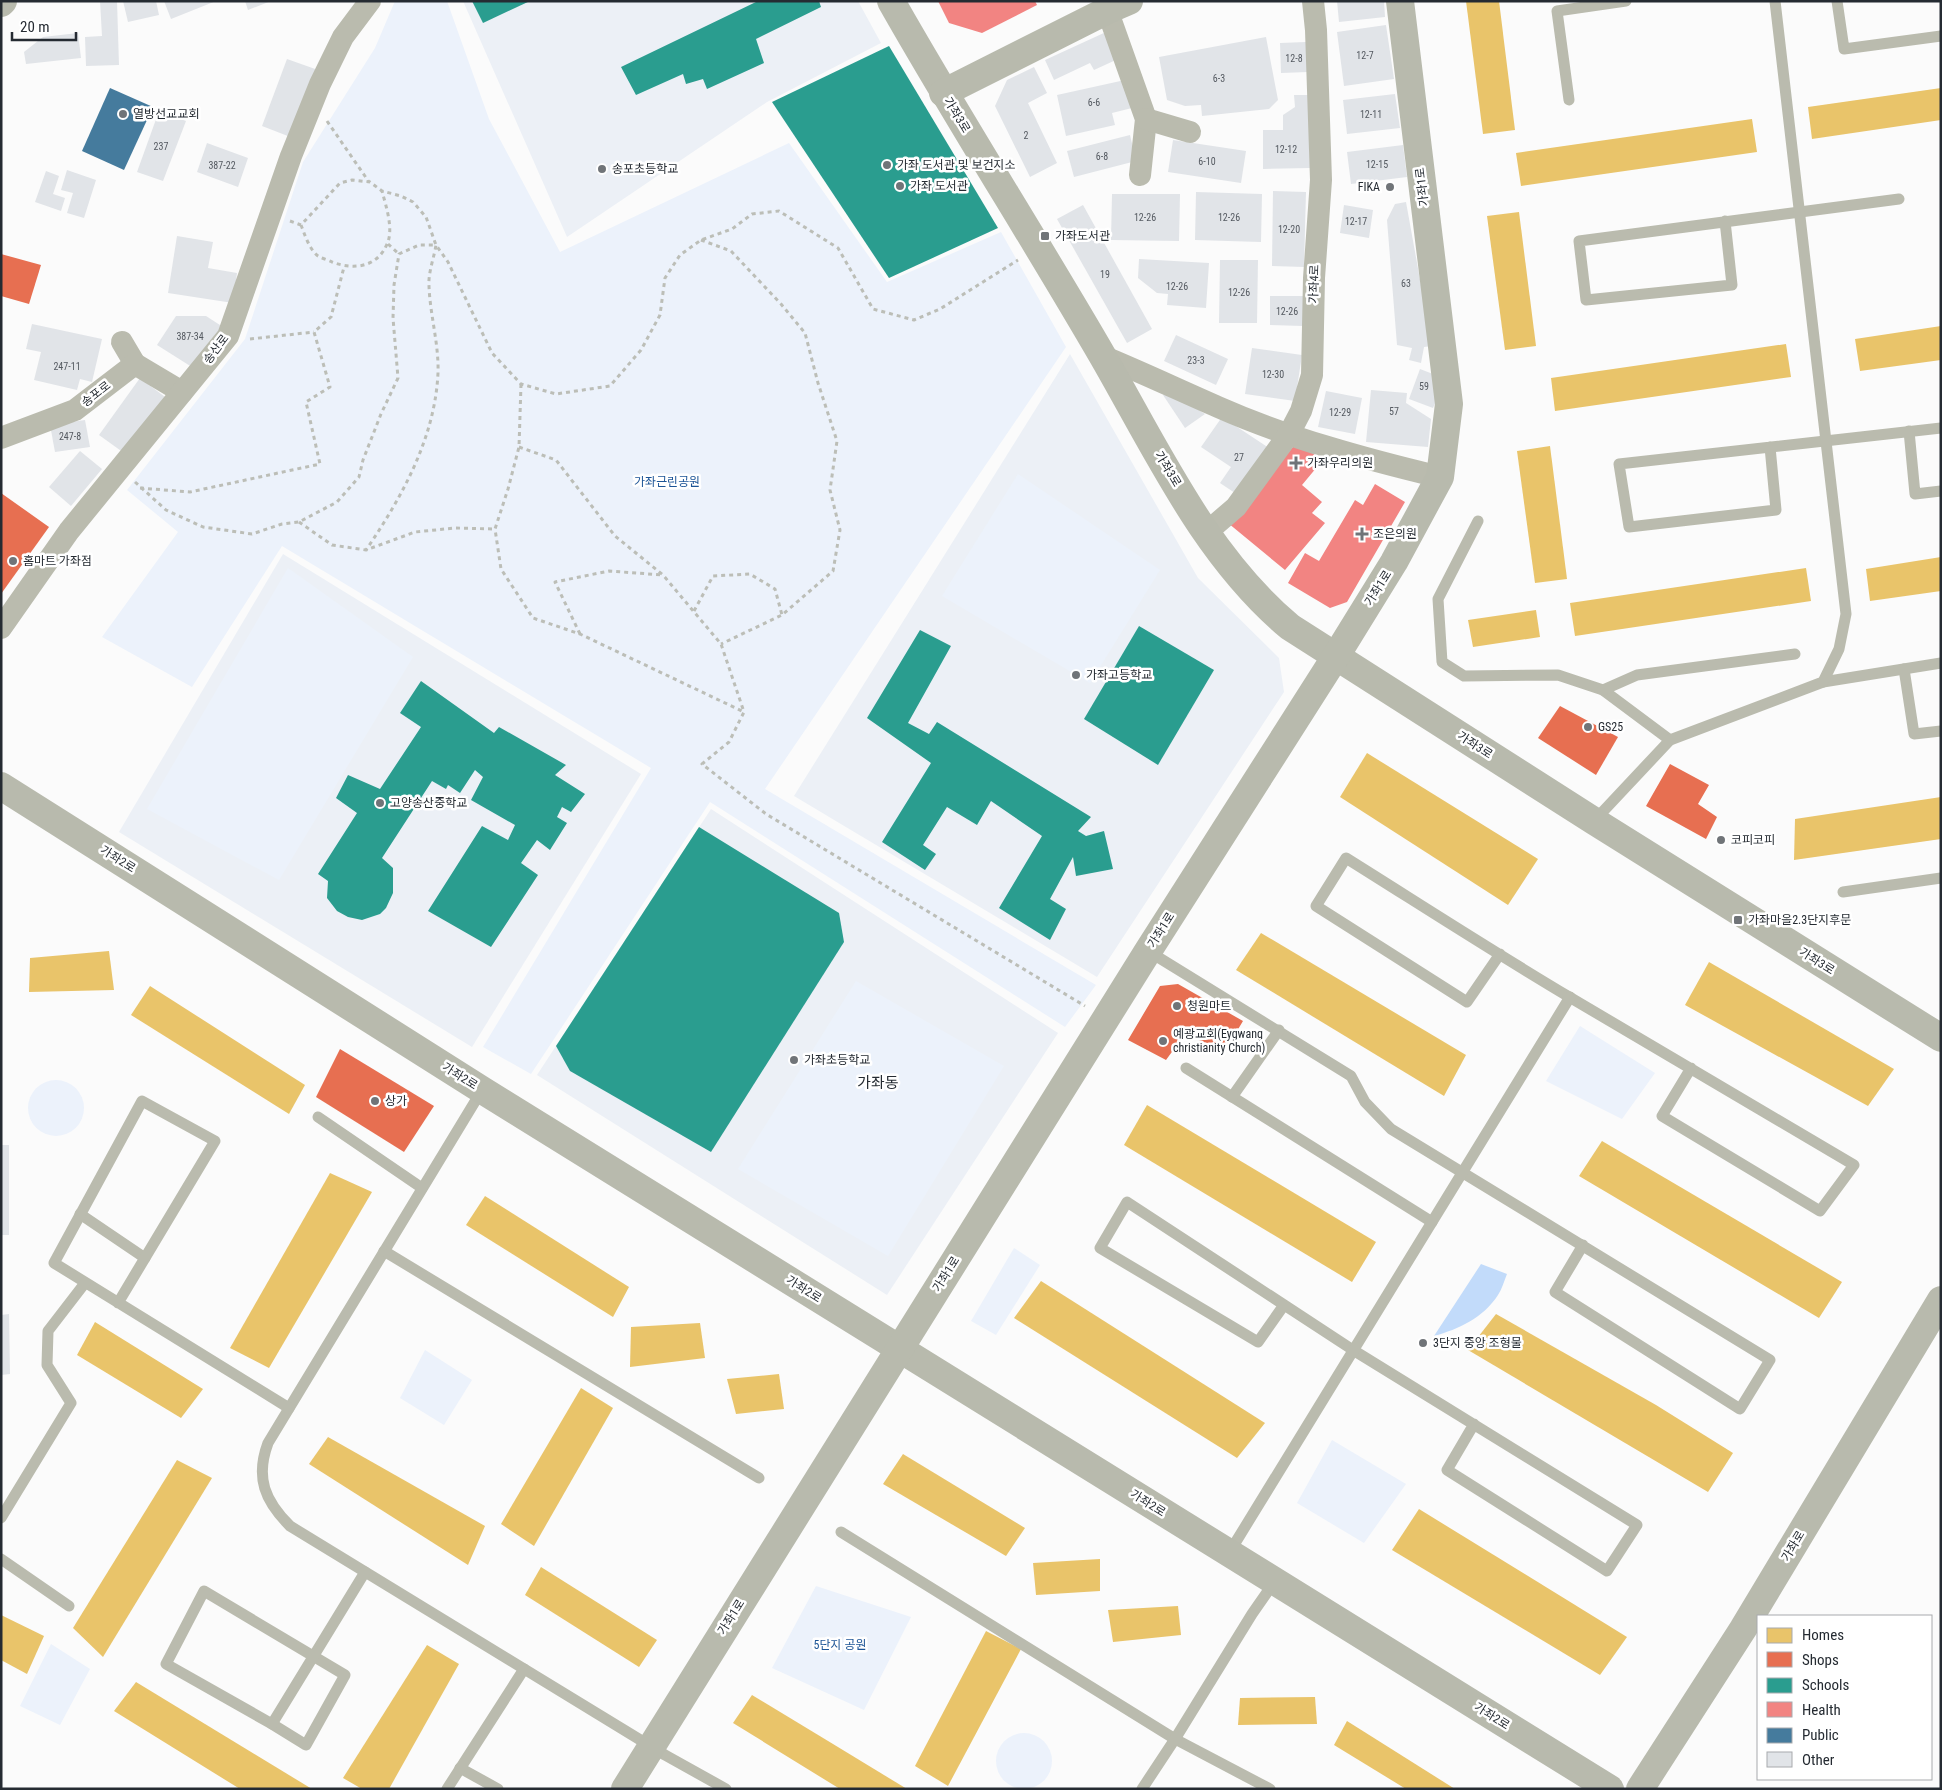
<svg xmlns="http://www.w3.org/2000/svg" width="1942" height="1790" font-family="'Roboto Condensed','Noto Sans KR',sans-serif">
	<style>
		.built { fill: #ecf0f6 }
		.green { fill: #ecf2fb }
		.water { fill: #c2dbfa }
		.homes { fill: #e9c46a }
		.shops { fill: #e76f51 }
		.schools { fill: #2a9d8f }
		.health { fill: #f28482 }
		.public { fill: #457b9d }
		.building { fill: #e1e4e8 }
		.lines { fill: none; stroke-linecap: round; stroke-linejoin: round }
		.path { stroke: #bcbeb7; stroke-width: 3; stroke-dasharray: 4 4; stroke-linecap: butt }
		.lane { stroke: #babbae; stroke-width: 11 }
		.street { stroke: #babbae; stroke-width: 22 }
		.secondary { stroke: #b8baad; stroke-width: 28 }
		.poi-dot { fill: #707478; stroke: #fff; stroke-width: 2 }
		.labels { text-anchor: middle; stroke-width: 5; stroke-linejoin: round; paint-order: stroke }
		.number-label { font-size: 10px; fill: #545960 }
		.poi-label { font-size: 12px; fill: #252b32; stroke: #fff; text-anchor: start }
		.street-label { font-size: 12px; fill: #252b32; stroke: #fff }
		.park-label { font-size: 12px; fill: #1c5496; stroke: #fff }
		.quarter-label { font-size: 15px; fill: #252b32; stroke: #fff }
	</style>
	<rect width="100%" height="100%" fill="#fbfbfb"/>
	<g class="built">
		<polygon points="463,1 858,1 881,43 767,102 567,237"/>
		<polygon points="1070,354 1198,578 1279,658 1284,692 1097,977 794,796"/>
		<polygon points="283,554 641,774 472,1047 119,832"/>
		<polygon points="711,809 1058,1033 887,1295 537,1075"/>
	</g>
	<g class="green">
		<polygon points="395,1 447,1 489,119 560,252 789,143 887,282 1001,232 1066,347 765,789 1096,985 1065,1027 710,802 531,1074 483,1047 651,768 282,546 192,687 102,637 178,532 127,490 245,339 303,162 375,48"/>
		<polygon points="1018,474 1160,570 1090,683 942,596"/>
		<polygon points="288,568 413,657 279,880 147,809"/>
		<polygon points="856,981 1004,1066 888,1256 738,1169"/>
		<polygon points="1580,1026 1655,1073 1622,1119 1546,1081"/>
		<circle cx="56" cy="1108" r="28"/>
		<polygon points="1014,1248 1040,1265 996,1335 971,1321"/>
		<polygon points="425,1350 472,1380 444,1425 400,1398"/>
		<polygon points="1332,1440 1406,1484 1364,1543 1297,1503"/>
		<polygon points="816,1586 911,1617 864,1710 772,1668"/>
		<polygon points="51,1644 90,1669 60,1725 20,1706"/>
		<circle cx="1024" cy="1761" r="28"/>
	</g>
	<path class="water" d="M 1481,1264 L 1507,1274 C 1504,1281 1502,1289 1498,1295 C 1483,1318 1459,1329 1434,1336 Z"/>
	<g class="homes">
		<polygon points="1466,1 1499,1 1515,130 1483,134"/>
		<polygon points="1941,88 1941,120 1812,139 1808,107"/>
		<polygon points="1752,119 1757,152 1521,186 1516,153"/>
		<polygon points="1519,212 1536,346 1505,350 1487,216"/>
		<polygon points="1941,326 1941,360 1860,371 1855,339"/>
		<polygon points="1786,344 1791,377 1555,411 1551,378"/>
		<polygon points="1550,446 1567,579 1535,583 1517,451"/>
		<polygon points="1941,557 1941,591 1870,601 1866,569"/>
		<polygon points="1806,568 1811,601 1575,636 1570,603"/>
		<polygon points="1536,610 1540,637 1473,647 1468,620"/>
		<polygon points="1367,753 1538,859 1508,905 1340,797"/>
		<polygon points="1941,797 1941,839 1794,860 1795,819"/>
		<polygon points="1261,933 1466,1055 1444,1096 1236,970"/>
		<polygon points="109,951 114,990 29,992 30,958"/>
		<polygon points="1709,962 1894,1069 1868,1106 1685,1005"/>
		<polygon points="150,986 305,1085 289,1114 131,1015"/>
		<polygon points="1147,1105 1376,1242 1352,1282 1124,1145"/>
		<polygon points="1602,1141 1842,1282 1819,1318 1579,1176"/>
		<polygon points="330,1173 372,1192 269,1368 230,1348"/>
		<polygon points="485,1196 629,1287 613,1317 466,1225"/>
		<polygon points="1041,1281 1265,1423 1237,1458 1014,1318"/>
		<polygon points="1496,1314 1656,1405 1733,1453 1708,1492 1468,1350"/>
		<polygon points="95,1322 203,1389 181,1418 77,1355"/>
		<polygon points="700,1323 705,1358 630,1367 631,1327"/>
		<polygon points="779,1374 784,1409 736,1414 727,1379"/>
		<polygon points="581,1388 613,1408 534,1546 501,1524"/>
		<polygon points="328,1437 485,1526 468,1565 309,1464"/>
		<polygon points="903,1454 1025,1528 1006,1556 883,1484"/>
		<polygon points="177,1460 212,1478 103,1657 73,1628"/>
		<polygon points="1419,1509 1627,1637 1600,1675 1392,1550"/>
		<polygon points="1100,1559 1100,1591 1036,1595 1033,1563"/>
		<polygon points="541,1567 657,1640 639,1667 525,1595"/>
		<polygon points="1178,1606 1181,1635 1113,1642 1108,1610"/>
		<polygon points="1,1615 44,1636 27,1674 1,1660"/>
		<polygon points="986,1631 1021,1649 948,1786 915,1766"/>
		<polygon points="427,1645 459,1664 389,1789 362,1789 343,1778"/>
		<polygon points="136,1682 312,1789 240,1789 114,1711"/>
		<polygon points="752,1695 833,1744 907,1789 840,1789 733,1723"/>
		<polygon points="1315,1697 1317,1724 1238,1725 1240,1698"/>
		<polygon points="1347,1721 1455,1789 1406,1789 1334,1745"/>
	</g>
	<g class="shops">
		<polygon points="1,254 41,265 29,304 1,296"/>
		<polygon points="1,493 49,527 1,594"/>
		<polygon points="1560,706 1618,737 1596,775 1538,738"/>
		<polygon points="1670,764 1709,785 1698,804 1717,817 1706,839 1646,806"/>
		<polygon points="1178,984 1243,1021 1225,1051 1185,1034 1166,1060 1128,1040 1160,986"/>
		<polygon points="340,1049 434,1106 404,1152 316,1097"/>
	</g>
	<g class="schools">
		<polygon points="472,1 530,1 483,23"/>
		<polygon points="758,1 819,1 821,7 756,39 764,63 707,89 703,79 686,84 683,74 636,95 621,67"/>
		<polygon points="889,46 998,228 889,278 772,102"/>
		<polygon points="1139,626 1214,670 1158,765 1084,719"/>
		<polygon points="920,630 951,646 908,723 929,734 937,722 1091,817 1078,831 1086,836 1104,831 1113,869 1076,876 1073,857 1050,899 1066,909 1050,940 999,908 1042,836 991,801 977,825 947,807 923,845 936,854 925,870 882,842 931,763 867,718"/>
		<polygon points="421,681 494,733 499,727 566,765 555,775 585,794 571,812 562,807 557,817 567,823 550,850 537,840 521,863 538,875 491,947 428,911 482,826 508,840 515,825 471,800 483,777 475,770 460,793 448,785 446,789 432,781 382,858 393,868 393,893 386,908 380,914 362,920 348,917 337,911 327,898 328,881 318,874 357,813 336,798 348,775 380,789 421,727 400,713"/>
		<polygon points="699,827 839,913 844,942 711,1152 570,1071 556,1046"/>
	</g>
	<g class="health">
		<polygon points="938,1 1035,1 1037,5 982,33 949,23"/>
		<polygon points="1298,441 1322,461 1302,485 1322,502 1312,513 1325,523 1285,570 1228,523"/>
		<polygon points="1375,484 1405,502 1347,602 1330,608 1288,583 1305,553 1319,561 1355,500 1363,505"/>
	</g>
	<polygon class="public" points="110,88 153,107 124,170 82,151"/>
	<g class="building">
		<polygon points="100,1 117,1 119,65 86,66 85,37 102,36"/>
		<polygon points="123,1 156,1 159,15 128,22"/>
		<polygon points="164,1 216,1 171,19"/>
		<polygon points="245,1 271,1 248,10"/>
		<polygon points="1337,1 1384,1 1385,17 1339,22"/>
		<polygon points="1386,25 1394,79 1344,86 1337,32"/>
		<polygon points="1106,32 1118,59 1094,70 1090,63 1054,80 1045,60"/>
		<polygon points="78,33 81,58 26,64 24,52 43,37"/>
		<polygon points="1266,37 1278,100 1269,109 1202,116 1201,105 1185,106 1167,100 1159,57"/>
		<polygon points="1306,42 1308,72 1281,73 1280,43"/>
		<polygon points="287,59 318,70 293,138 262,126"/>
		<polygon points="1034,67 1047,93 1028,103 1057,163 1030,177 995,106 1007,80"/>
		<polygon points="1125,80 1132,108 1112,113 1115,125 1066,136 1057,95"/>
		<polygon points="1395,94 1400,128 1347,134 1343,100"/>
		<polygon points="1294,95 1309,95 1310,168 1263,169 1263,130 1283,130 1283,115 1295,107"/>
		<polygon points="159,111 186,121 163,181 137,172"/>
		<polygon points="1130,135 1136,161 1074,177 1067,151"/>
		<polygon points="1173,140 1246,151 1241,183 1168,172"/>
		<polygon points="207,143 248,158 238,187 197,172"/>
		<polygon points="1403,145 1407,177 1351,184 1347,152"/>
		<polygon points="67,170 96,180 84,218 67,213 73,193 61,190"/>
		<polygon points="46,171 59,176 53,194 65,198 61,211 35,202"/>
		<polygon points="1273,191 1306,192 1304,267 1272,266"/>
		<polygon points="1196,192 1262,194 1261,242 1195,240"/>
		<polygon points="1112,194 1180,194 1179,241 1111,240"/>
		<polygon points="1406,202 1432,346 1424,347 1421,363 1409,360 1412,348 1397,345 1387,220 1395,204"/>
		<polygon points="1083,205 1152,329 1127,343 1057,219"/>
		<polygon points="1344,205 1373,210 1369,238 1340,233"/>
		<polygon points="177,236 213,242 208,268 237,273 233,303 168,293"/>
		<polygon points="1139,259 1209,263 1206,308 1167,305 1168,294 1157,293 1138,278"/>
		<polygon points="1220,260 1258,260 1257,323 1219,323"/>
		<polygon points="1270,296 1303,296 1303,326 1270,325"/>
		<polygon points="176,316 206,316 223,327 195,369 157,345"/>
		<polygon points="32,324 102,339 92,382 80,379 77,390 34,380 41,352 26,349"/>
		<polygon points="1176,335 1228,359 1216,385 1164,361"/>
		<polygon points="1252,348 1302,355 1295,401 1245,394"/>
		<polygon points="1420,369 1433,374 1437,399 1433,408 1409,399"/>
		<polygon points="140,378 165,397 124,453 99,435"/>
		<polygon points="1371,390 1407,393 1406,403 1431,419 1428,447 1366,442"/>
		<polygon points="1169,391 1205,414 1185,428 1163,395"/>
		<polygon points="1326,391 1362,398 1355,434 1318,427"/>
		<polygon points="1222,417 1269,448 1238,495 1220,483 1231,467 1201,447"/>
		<polygon points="85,420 90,447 55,452 50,425"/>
		<polygon points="80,451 102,469 71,506 49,487"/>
		<rect x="1" y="1145" width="8" height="90"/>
		<polygon points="9,1314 10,1374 1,1375 1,1315"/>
	</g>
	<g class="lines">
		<g class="path">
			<polyline points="327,121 369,182"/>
			<polyline points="290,221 301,225 340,183 352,180 370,182 382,191 401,196 413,202 426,217 436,245 448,262 492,353 521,384 556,394 610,386 641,350 660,315 665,278 680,255 701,240 732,229 752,214 779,211 838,248 873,309 914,320 940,309 1018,260"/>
			<path d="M 301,225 C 305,235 309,249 318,256 C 321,258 328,260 332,262 C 353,270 377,268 387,244 C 394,230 386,206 382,191"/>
			<polyline points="701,240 731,251 781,304 805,333 818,383 837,441 830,490 840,530 833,571 782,615 721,644"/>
			<polyline points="388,244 399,254"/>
			<polyline points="250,339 314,332"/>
			<polyline points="521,384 519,447 508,489 495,529 501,569 533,618 580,634 744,712"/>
			<polyline points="519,447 556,460 615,536 663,575 721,644 744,712 729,742 702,764 766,814 1085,1006"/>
			<path d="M 135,482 L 166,510 L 203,527 L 252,534 L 282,524 L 299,522 L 337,502 L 359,477 L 363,460 L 381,414 L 398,378 L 393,318 L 394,285 L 399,254 L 419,245 L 436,245 C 434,258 428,273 429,286 C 430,315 439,344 438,373 C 435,438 402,497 366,550"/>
			<polyline points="140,488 190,492 320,464 306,402 330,387 314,332 331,317 344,267"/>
			<polyline points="299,522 332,545 366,550 415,532 455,528 495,529"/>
			<polyline points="694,611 713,576 750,574 775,589 782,615"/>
			<polyline points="580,634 555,582 609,571 663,575"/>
		</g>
		<g class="lane">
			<polyline points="1837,1 1844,49 1941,36"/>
			<polyline points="1569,100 1557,11 1626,1"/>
			<polyline points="1725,221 1732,285 1586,300 1579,241 1899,199"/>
			<polyline points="1909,431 1915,494 1941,491"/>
			<polyline points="1770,447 1776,510 1629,527 1619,464 1941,428"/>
			<polyline points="1478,521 1438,599 1442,662 1464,676 1558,675 1603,690 1670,740"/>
			<polyline points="1904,669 1914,734 1941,731"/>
			<polyline points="1823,682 1941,663"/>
			<polyline points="1603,690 1637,675 1795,654"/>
			<polyline points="1594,821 1670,740 1823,682 1839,649 1846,614 1775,1"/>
			<polyline points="1843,892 1941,878"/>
			<polyline points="1148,951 1351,1076 1365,1102 1391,1129 1770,1360 1740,1409 1555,1292 1583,1245"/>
			<path d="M 1500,954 L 1467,1002 L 1316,906 L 1346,858 C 1421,905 1495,953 1571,998 C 1665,1054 1760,1109 1854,1165 L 1820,1211 L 1662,1116 L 1691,1068"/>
			<polyline points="1186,1068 1432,1222"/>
			<path d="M 482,1090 L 268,1443 C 255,1478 265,1501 290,1526 L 665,1755 L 726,1789"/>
			<polyline points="1232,1097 1279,1030"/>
			<polyline points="318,1117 422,1188"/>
			<polyline points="80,1214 145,1258"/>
			<polyline points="384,1251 759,1478"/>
			<polyline points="118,1303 215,1141 142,1101 54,1263 289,1408"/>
			<polyline points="1284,1305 1258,1342 1100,1248 1127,1202 1353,1350 1637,1525 1607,1571 1447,1470 1474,1424"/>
			<polyline points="1,1518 71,1403 47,1365 48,1331 85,1283"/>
			<polyline points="841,1532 1175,1739 1270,1789"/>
			<polyline points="1229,1553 1570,997"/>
			<polyline points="1,1559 69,1606"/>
			<polygon points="204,1591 345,1675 306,1745 272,1724 166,1664"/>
			<polyline points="272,1724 365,1572"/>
			<polyline points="460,1768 498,1789"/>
			<polyline points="447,1789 524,1669"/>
			<polyline points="1142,1789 1175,1739 1252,1614 1275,1581"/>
		</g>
		<g class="street">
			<polyline points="1104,1 1146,119 1140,175"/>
			<polyline points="1146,119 1190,132"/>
			<polyline points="122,342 135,364"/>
			<path d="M 1102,356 C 1141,372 1179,390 1218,407 C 1288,438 1365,459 1440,477"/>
			<polyline points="1,438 75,410 135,364 182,392"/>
			<polyline points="1207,532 1236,507 1289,434 1301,411 1312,375 1314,278 1321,180 1316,30 1313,1"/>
			<polyline points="1,628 69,531 228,336 291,156 320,84 343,37 370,1"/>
		</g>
		<g class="secondary">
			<path d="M 891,1 C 959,121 1033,236 1102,355 C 1157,450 1205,556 1290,627 L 1594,821 L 1941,1038"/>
			<polyline points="1,3 3,1"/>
			<polyline points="943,93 1108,10 1129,1"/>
			<polyline points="1,786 482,1090 1610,1789"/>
			<polyline points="625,1789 1148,951 1336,656 1394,562 1440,477 1449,404 1400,1"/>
			<polyline points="1640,1789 1743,1629 1941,1300"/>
		</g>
	</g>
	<g class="poi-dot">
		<circle cx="123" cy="114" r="5"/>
		<circle cx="887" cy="165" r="5"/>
		<circle cx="602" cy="169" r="5"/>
		<circle cx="900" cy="186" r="5"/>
		<circle cx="1390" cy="187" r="5"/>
		<rect x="1040" y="231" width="10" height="10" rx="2.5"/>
		<path d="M1293.5 455.5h5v5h5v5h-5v5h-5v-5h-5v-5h5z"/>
		<path d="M1359.5 526.5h5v5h5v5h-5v5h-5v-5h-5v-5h5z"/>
		<circle cx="13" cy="561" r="5"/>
		<circle cx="1076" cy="675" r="5"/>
		<circle cx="1588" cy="727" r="5"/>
		<circle cx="380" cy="803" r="5"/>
		<circle cx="1721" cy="840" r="5"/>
		<rect x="1733" y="915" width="10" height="10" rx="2.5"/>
		<circle cx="1177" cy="1006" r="5"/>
		<circle cx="1163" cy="1041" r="5"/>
		<circle cx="794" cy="1060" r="5"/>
		<circle cx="375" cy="1101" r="5"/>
		<circle cx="1423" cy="1343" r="5"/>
	</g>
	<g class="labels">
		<g class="number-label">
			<text x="1365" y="59">12-7</text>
			<text x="1294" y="62">12-8</text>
			<text x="1219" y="82">6-3</text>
			<text x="1094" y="106">6-6</text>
			<text x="1371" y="118">12-11</text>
			<text x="1026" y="139">2</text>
			<text x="161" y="150">237</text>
			<text x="1286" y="153">12-12</text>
			<text x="1102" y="160">6-8</text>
			<text x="1207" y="165">6-10</text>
			<text x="1377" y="168">12-15</text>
			<text x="222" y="169">387-22</text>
			<text x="1145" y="221">12-26</text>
			<text x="1229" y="221">12-26</text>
			<text x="1356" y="225">12-17</text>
			<text x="1289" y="233">12-20</text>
			<text x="1105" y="278">19</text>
			<text x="1406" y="287">63</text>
			<text x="1177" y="290">12-26</text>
			<text x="1239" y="296">12-26</text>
			<text x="1287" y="315">12-26</text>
			<text x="190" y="340">387-34</text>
			<text x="1196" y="364">23-3</text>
			<text x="67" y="370">247-11</text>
			<text x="1273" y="378">12-30</text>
			<text x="1424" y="390">59</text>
			<text x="1394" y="415">57</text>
			<text x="1340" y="416">12-29</text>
			<text x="70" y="440">247-8</text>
			<text x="1239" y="461">27</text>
		</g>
		<g class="poi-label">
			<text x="133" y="118">열방선교교회</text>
			<text x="897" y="169">가좌 도서관 및 보건지소</text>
			<text x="612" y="173">송포초등학교</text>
			<text x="910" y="190">가좌 도서관</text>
			<text x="1380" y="191" text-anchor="end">FIKA</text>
			<text x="1055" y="240">가좌도서관</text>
			<text x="1307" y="467">가좌우리의원</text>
			<text x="1373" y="538">조은의원</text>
			<text x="23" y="565">홈마트 가좌점</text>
			<text x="1086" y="679">가좌고등학교</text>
			<text x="1598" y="731">GS25</text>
			<text x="390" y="807">고양송산중학교</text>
			<text x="1731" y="844">코피코피</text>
			<text x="1748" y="924">가좌마을2.3단지후문</text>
			<text x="1187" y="1010">청원마트</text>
			<text x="1173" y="1038">예광교회(Eygwang<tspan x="1173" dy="14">christianity Church)</tspan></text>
			<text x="804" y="1064">가좌초등학교</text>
			<text x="385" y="1105">상가</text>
			<text x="1433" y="1347">3단지 중앙 조형물</text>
		</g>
		<g class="street-label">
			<text transform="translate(957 115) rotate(59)" y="4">가좌3로</text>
			<text transform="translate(1422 187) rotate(-97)" y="4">가좌1로</text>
			<text transform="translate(1314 284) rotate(-88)" y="4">가좌4로</text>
			<text transform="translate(216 349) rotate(-53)" y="4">송산로</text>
			<text transform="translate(96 394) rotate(-38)" y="4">송포로</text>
			<text transform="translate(1168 469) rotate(59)" y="4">가좌3로</text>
			<text transform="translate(1378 588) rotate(-58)" y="4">가좌1로</text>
			<text transform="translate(1475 745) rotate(33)" y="4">가좌3로</text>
			<text transform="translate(118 859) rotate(32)" y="4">가좌2로</text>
			<text transform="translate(1161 930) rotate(-58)" y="4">가좌1로</text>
			<text transform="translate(1817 961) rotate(32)" y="4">가좌3로</text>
			<text transform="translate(460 1076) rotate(32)" y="4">가좌2로</text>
			<text transform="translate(946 1274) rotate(-58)" y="4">가좌1로</text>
			<text transform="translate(804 1289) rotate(32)" y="4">가좌2로</text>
			<text transform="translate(1148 1503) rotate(32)" y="4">가좌2로</text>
			<text transform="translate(1793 1546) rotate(-59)" y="4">가좌로</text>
			<text transform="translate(731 1617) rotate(-58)" y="4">가좌1로</text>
			<text transform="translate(1492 1716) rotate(32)" y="4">가좌2로</text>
		</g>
		<g class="park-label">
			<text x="667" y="486">가좌근린공원</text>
			<text x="840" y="1649">5단지 공원</text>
		</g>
		<g class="quarter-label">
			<text x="878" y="1088">가좌동</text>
		</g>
	</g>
	<rect width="1942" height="1790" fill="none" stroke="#252b32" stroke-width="5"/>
	<rect x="1757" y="1615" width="175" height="165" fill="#ffffff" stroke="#a8aaad"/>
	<rect x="1767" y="1628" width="25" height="15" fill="#e9c46a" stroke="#a8aaad"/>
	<text x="1802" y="1640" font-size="15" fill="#252b32">Homes</text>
	<rect x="1767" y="1652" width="25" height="15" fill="#e76f51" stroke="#a8aaad"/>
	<text x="1802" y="1665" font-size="15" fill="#252b32">Shops</text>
	<rect x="1767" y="1678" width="25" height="15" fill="#2a9d8f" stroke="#a8aaad"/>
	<text x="1802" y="1690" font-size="15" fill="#252b32">Schools</text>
	<rect x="1767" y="1702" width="25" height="15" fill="#f28482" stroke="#a8aaad"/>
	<text x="1802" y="1715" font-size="15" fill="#252b32">Health</text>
	<rect x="1767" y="1728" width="25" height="15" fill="#457b9d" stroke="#a8aaad"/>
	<text x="1802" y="1740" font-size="15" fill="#252b32">Public</text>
	<rect x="1767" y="1752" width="25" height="15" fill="#e1e4e8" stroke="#a8aaad"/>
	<text x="1802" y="1765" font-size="15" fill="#252b32">Other</text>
	<path d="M12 32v8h64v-8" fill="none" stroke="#252b32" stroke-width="2.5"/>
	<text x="20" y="32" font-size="15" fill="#252b32" stroke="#ffffff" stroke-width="4" paint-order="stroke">20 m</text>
</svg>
